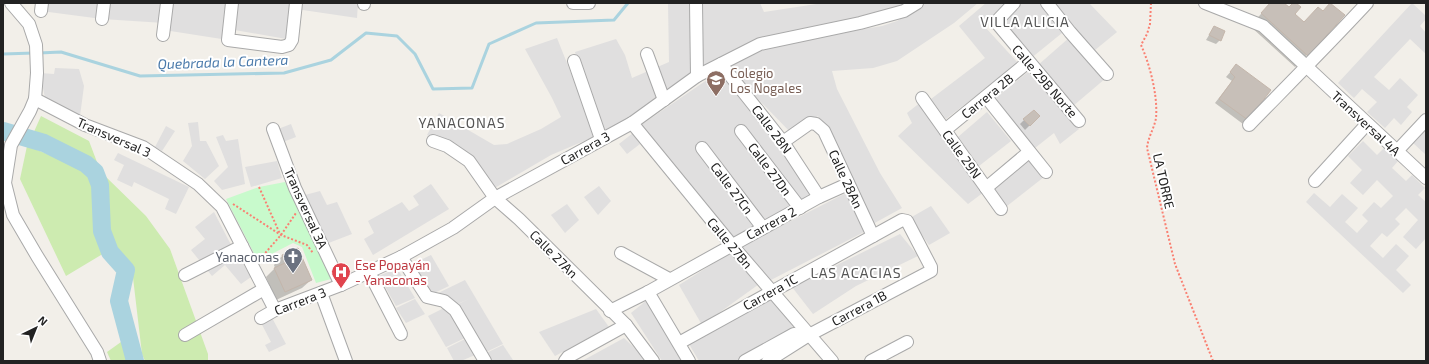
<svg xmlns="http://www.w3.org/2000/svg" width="1429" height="364" font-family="'Exo 2',sans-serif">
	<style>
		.residential { fill: #e0dfdf }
		.grass { fill: #cdebb0 }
		.park { fill: #c8facc }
		.shadow { fill: #0003 }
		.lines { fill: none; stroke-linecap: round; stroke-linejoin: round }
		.stream { stroke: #aad3df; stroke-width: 3 }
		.river { stroke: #aad3df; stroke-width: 18 }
		.building { fill: #c7bfb8; stroke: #c4b6ab }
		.minor-casing { stroke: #a9a9a9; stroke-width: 14 }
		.path { stroke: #fa8072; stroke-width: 2; stroke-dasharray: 2 2; stroke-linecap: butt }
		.minor { stroke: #fff; stroke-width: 12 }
		.labels { text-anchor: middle; stroke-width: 4; stroke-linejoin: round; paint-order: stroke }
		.education-label { font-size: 13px; fill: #785e54; stroke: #fff; text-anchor: start }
		.street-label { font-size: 13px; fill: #222; stroke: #fff }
		.worship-label { font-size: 13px; fill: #5b616d; stroke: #fff; text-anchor: end }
		.health-label { font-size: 13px; fill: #be3a42; stroke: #fff; text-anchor: start }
		.neighbourhood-label { font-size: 14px; letter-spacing: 1px; fill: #555; stroke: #fff }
		.water-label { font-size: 14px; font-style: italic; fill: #4a7aab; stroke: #fff }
	</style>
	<rect width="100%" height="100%" fill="#f2efe9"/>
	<g class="residential">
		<polygon points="42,3 358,3 357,18 296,9 292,40 229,29 228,40 164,30 164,23 102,19 41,11"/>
		<polygon points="668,3 689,3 693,74 642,110 604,131 589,98 575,52 616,39 625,55 632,78 669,62"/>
		<polygon points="700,3 760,3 764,12 823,3 909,3 884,13 774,35 757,40 704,67 700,36"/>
		<polygon points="926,3 978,3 954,23 897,61 873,68 832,71 837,89 880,173 902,208 871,225 828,134 818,116 792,134 728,68 748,55 762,48 810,38 882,26 897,21"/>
		<polygon points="986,3 1010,3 985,27 1018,63 946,119 931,99 985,58 959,26"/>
		<polygon points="1021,3 1040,3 1067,29 1030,59 999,23"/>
		<polygon points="1052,3 1089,3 1117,32 1095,50"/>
		<polygon points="1412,3 1426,16 1426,19 1420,26 1426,33 1426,54 1410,39 1374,77 1389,90 1400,78 1418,95 1407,107 1412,112 1401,125 1394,118 1385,128 1367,112 1377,102 1362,89 1354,98 1338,83"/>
		<polygon points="1070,37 1106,78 1073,106 1037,66"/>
		<polygon points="557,38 596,136 551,155 493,189 460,148 427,135 439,113 494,145 507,144 541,129 561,117 552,98 525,49"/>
		<polygon points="55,68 79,69 84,86 80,116 46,103 40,73 54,74"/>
		<polygon points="720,71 783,149 811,194 763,222 704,141 697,148 754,225 729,240 641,125"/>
		<polygon points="1028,72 1079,129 1060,144 1054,133 1035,148 993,100"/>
		<polygon points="921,102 984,192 968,204 898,136 912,123 907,113"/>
		<polygon points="987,112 1011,141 979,166 958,137"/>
		<polygon points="198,122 200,141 206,141 219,166 205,179 183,161 192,146 188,123"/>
		<polygon points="291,124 296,137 283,142 278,129"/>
		<polygon points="166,126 175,131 162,151 155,147"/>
		<polygon points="1426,128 1426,155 1412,142"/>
		<polygon points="633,133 640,144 627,154 619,144"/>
		<polygon points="223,135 226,141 238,139 245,184 222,190 214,181 228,167 216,137"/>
		<polygon points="1363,141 1377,155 1384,148 1398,161 1392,168 1406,181 1412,175 1425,188 1418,195 1426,202 1426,238 1416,249 1403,237 1418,220 1406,208 1395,219 1400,224 1387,237 1382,233 1370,246 1383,258 1396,244 1409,256 1396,270 1411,285 1403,293 1306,202 1314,193 1330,207 1342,194 1358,208 1345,222 1357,233 1368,221 1362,215 1374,202 1381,208 1393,196 1377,180 1363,195 1350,183 1362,170 1348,156"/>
		<polygon points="118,153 189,187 176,214 165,209 169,199 134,182 132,187 117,180 124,165 114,160"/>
		<polygon points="1028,158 1044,177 1007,206 993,187"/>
		<polygon points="277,161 282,178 251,187 245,167"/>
		<polygon points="431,184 449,209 373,255 364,239 374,233 368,221 402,202 409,211 419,205 413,196"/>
		<polygon points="599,186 611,201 598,215 584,197"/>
		<polygon points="320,191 327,205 337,202 352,234 326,244 305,195"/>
		<polygon points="846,193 864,232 769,281 740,247"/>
		<polygon points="567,204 579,220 565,233 551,215"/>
		<polygon points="931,206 950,233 929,245 910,218"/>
		<polygon points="214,212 229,241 251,277 241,284 225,265 212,276 191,250 205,239 195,227"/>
		<polygon points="900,234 918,256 856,286 813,314 792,287"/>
		<polygon points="730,253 762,282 702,325 679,285"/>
		<polygon points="431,255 449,286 430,295 412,264"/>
		<polygon points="397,268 415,298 396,306 379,276"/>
		<polygon points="465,280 503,344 484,353 475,337 492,329 475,337 456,305 469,299 455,305 434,295"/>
		<polygon points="772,298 796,325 737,361 699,361 689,344"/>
		<polygon points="415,299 425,314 406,323 396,308"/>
		<polygon points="647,300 686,361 662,361 631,313"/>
		<polygon points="446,307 465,338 446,347 428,316"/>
		<polygon points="596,309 609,327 555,356 539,332"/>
		<polygon points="270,314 286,344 269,352 265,345 271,342 259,319"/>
		<polygon points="624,338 648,361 582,361"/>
		<polygon points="465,339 475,355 461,361 454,361 447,348"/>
		<polygon points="503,345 513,360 488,361 484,354"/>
	</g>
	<g class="grass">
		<polygon points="41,116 89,141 100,170 105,176 146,216 170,249 208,354 208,361 145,361 142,354 132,269 119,256 108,232 99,172 86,158 33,134"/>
		<polygon points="27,146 88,170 97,197 99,232 106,252 66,276 20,179"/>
		<polygon points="121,342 129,361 111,361 107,352"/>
	</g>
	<polygon class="park" points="285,182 331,279 316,283 302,247 293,243 258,261 226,199 259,187"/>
	<g class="shadow">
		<polygon points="1271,3 1283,3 1289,8 1295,3 1294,14 1307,55 1295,67 1250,26"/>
		<polygon points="1214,27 1220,40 1216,44 1206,40"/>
		<polygon points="1232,70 1270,90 1243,124 1215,103 1232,81 1226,77"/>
		<polygon points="1033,111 1039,116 1025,130 1020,124"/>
		<polygon points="297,250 311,280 302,288 276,300 266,277 275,268 274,265 282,256"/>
	</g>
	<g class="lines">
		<g class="stream">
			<polyline points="39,53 61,52 140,76 284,73 331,60 366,33 397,36 415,54 433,89 472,88 489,44 536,23 614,20 628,3"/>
			<polyline points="3,54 34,53"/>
		</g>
		<polyline class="river" points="3,131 44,143 86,164 95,172 100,185 102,231 110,252 126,270 119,301 135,361"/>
	</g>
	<g class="building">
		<polygon points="1270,3 1284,3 1289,7 1293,3 1296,3 1301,7 1295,14 1304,22 1318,7 1323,11 1330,3 1345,15 1308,56 1261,13"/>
		<polygon points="1214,26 1225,31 1221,41 1209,35"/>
		<polygon points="1236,64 1271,90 1248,120 1219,99 1235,77 1230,72"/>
		<polygon points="1034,110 1040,116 1030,126 1023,119"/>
		<polygon points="298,248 312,280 285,292 274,268 285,263 282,255"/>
	</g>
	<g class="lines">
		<defs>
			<g id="minor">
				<polyline points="11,3 29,24 36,45 37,73 35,99 30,111 11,145 5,183 13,215 37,256 97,352 100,361"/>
				<polyline points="232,3 228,40 282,47 289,45 292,40 296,3"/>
				<polyline points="573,3 589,3"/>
				<polyline points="696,3 697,76"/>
				<polyline points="1014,3 996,22 1079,121"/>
				<polyline points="1047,3 1070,32 1107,74"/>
				<polyline points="1205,3 1263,26 1426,178"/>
				<polyline points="364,4 364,3"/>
				<polyline points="41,11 42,3"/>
				<polyline points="102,19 104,3"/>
				<polyline points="163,35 167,3"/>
				<polyline points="647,54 664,100"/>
				<polyline points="574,61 601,139"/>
				<polyline points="721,64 783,142 819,197"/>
				<polyline points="986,97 1046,172"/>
				<polyline points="922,98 1001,209"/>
				<polyline points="35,99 85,125 143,147 198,184 222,207 275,310"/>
				<polyline points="632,123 731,244 832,361"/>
				<path d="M 1249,125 C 1289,84 1329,44 1367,3"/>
				<polyline points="273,129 295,188 341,285"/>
				<polyline points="945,130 1028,62"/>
				<polyline points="741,131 800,208"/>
				<polyline points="433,141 447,146 469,161 495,198 519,219 626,325 653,361"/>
				<polyline points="783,142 810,123 816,124 824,131 873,236"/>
				<polyline points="702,148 763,228"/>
				<polyline points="1397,151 1426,120"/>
				<polyline points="1315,181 1367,124"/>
				<polyline points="986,188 1029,152"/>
				<polyline points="621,253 669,279"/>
				<polyline points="401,257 427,297 444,301 455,310 485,361"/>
				<polyline points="369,272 401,334"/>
				<polyline points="185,275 242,246"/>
				<polyline points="648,292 689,361"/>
				<polyline points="321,293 346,361"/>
				<polyline points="610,311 648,292 819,197 848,184"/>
				<polyline points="261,318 275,310 341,285 401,257 453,228 495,198 632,123 697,76 760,44 860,23 904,11 917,3"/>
				<polyline points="185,335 264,289"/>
				<polyline points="679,343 902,220 907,221 931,267 931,271 809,335 768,361"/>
				<polyline points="565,361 568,357 626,325"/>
				<polyline points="745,361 794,334 809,335"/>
				<polyline points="871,361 907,342"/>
			</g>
		</defs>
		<use href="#minor" class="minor-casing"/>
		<g class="path">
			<path d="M 1151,3 L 1150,24 L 1147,34 L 1141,45 C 1150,65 1158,96 1156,118 C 1154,129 1148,137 1147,148 L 1175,264 L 1213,361"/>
			<polyline points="259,187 280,234"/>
			<polyline points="233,204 281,235 307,245 313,253"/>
			<polyline points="260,259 281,235 296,213"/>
		</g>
		<use href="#minor" class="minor"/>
	</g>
	<defs>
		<symbol id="school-pin" viewBox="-11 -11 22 30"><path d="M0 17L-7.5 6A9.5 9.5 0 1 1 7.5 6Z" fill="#8d6e63" stroke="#fff"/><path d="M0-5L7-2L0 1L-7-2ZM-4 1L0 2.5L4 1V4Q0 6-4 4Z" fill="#fff"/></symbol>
		<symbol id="church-pin" viewBox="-11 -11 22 30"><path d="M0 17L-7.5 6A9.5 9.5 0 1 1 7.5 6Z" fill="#6b7280" stroke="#fff"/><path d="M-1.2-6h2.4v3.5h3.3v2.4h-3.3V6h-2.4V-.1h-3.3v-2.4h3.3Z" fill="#fff"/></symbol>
		<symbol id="hospital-pin" viewBox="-11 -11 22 30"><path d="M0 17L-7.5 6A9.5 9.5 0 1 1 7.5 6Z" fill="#e0444e" stroke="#fff"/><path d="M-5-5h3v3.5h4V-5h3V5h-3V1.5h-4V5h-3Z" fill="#fff"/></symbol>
	</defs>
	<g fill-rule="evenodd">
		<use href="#school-pin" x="705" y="69" width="22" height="30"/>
		<use href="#church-pin" x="282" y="246" width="22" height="30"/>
		<use href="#hospital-pin" x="330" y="261" width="22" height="30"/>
	</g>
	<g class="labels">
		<g class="education-label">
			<text x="730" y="78">Colegio<tspan x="730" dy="15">Los Nogales</tspan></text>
		</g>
		<g class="street-label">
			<text transform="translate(1045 81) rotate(49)" y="5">Calle 29B Norte</text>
			<text transform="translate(987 96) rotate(-39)" y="5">Carrera 2B</text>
			<text transform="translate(1366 123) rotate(43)" y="5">Transversal 4A</text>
			<text transform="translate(772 129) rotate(53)" y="5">Calle 28N</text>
			<text transform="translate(114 137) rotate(24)" y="5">Transversal 3</text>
			<text transform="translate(585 148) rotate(-29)" y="5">Carrera 3</text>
			<text transform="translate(962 154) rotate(54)" y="5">Calle 29N</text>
			<text transform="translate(770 169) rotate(53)" y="5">Calle 27Dn</text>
			<text transform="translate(846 179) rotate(65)" y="5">Calle 28An</text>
			<text transform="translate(1164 181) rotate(77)" y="5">LA TORRE</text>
			<text transform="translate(732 188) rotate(53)" y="5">Calle 27Cn</text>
			<text transform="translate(306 208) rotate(66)" y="5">Transversal 3A</text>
			<text transform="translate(771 223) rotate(-28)" y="5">Carrera 2</text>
			<text transform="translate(730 243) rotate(50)" y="5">Calle 27Bn</text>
			<text transform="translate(554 254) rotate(45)" y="5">Calle 27An</text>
			<text transform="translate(770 292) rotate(-29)" y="5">Carrera 1C</text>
			<text transform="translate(300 301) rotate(-21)" y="5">Carrera 3</text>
			<text transform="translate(859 308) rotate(-28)" y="5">Carrera 1B</text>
		</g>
		<g class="worship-label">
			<text x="279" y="262">Yanaconas</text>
		</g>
		<g class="health-label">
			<text x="355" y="270">Ese Popayán<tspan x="355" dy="15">- Yanaconas</tspan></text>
		</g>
		<g class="neighbourhood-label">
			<text x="1025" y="27">VILLA ALICIA</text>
			<text x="462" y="128">YANACONAS</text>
			<text x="856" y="278">LAS ACACIAS</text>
		</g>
		<g class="water-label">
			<text transform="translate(223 62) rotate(-2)" y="5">Quebrada la Cantera</text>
		</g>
	</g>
	<rect width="1429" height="364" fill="none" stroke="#222222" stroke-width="8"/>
	<g transform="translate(36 328) rotate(43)" stroke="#ffffff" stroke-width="3" paint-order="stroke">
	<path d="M0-3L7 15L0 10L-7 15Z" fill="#222222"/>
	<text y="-6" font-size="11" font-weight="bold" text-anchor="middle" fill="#222222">N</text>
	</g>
</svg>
